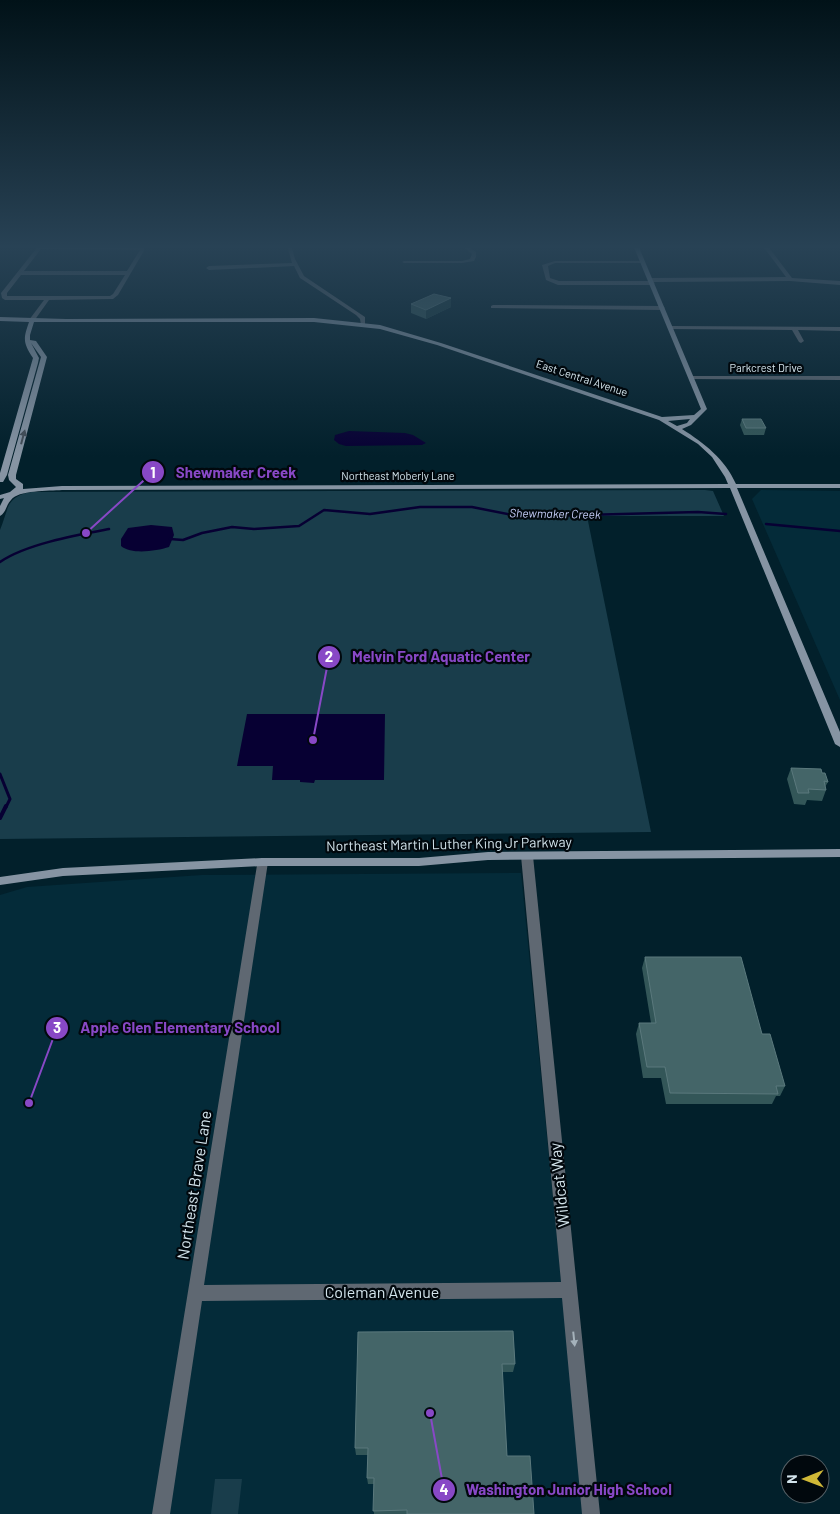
<svg xmlns="http://www.w3.org/2000/svg" width="840" height="1514" font-family="Barlow,sans-serif">
	<style>
		.built { fill: #042b39 }
		.green { fill: #193d4b }
		.water { fill: #070033 }
		.lines { fill: none; stroke-linecap: round; stroke-linejoin: round }
		.stream-far2 { stroke: #070033; stroke-width: 2.5 }
		.stream-far1 { stroke: #070033; stroke-width: 3 }
		.stream { stroke: #070033; stroke-width: 4 }
		.street { fill: #5f6872; fill-rule: evenodd }
		.secondary { fill: #8694a3; fill-rule: evenodd }
		.wall { fill: #335658 }
		.shaded-wall { fill: #183a3f }
		.building { fill: #446568; stroke: #5b797d }
		.oneway { fill: #444e58 }
		.oneway2 { fill: #a5b2bb }
		.labels { text-anchor: middle; stroke-width: 4.5; stroke-linejoin: round; paint-order: stroke }
		.far-street-label { font-size: 11px; fill: #d3e4ec; stroke: #01080d }
		.far-water-label { font-size: 12px; font-style: italic; fill: #c5cdf8; stroke: #01080d }
		.street-label { font-size: 14px; fill: #d3e4ec; stroke: #01080d }
		.near-street-label { font-size: 16px; fill: #d3e4ec; stroke: #01080d }
		.leader { fill: none; stroke: #8848c6; stroke-width: 2 }
		.callout-dot { fill: #8848c6; stroke: #01080d; stroke-width: 2 }
		.mark-label { font-size: 15px; text-anchor: middle; font-weight: bold; fill: #fff }
		.callout-label { font-size: 15px; text-anchor: middle; font-weight: bold; fill: #8848c6; stroke: #01080d; stroke-width: 4.5; stroke-linejoin: round; paint-order: stroke }
	</style>
	<rect width="100%" height="100%" fill="#02202b"/>
	<g class="built">
		<polygon points="761,490 840,491 840,700 752,499"/>
		<polygon points="521,873 584,1514 0,1514 0,895 27,887 202,875"/>
	</g>
	<g class="green">
		<path d="M 705,490 L 713,491 L 724,516 L 587,516 L 651,832 L 0,839 L 0,530 C 9,509 5,497 31,492 Z"/>
		<polygon points="215,1479 242,1479 238,1514 211,1514"/>
	</g>
	<g class="water">
		<polygon points="349,431 405,433 413,435 426,443 422,445 346,446 339,444 334,440 335,435"/>
		<path d="M 151,525 L 172,527 L 174,535 L 169,547 C 156,551 132,555 121,546 L 121,539 L 128,528 Z"/>
		<polygon points="247,714 385,714 384,780 315,780 314,783 300,782 300,780 272,780 273,766 237,766"/>
	</g>
	<g class="lines">
		<g class="stream-far2">
			<polyline points="766,524 840,531"/>
			<polyline points="170,539 183,540 202,533 232,527 254,529 299,526 324,510 370,514 420,507 472,507 512,515 546,516 698,512 726,514"/>
			<path d="M 0,562 C 26,544 77,535 109,529"/>
		</g>
		<polyline class="stream-far1" points="0,774 10,799 6,807"/>
		<polyline class="stream" points="0,818 6,806"/>
		<g class="street">
			<path d="M 39,245 L 143,248 L 145,249 L 118,295 L 113,299 L 49,300 L 34,321 L 32,322 L 29,320 L 44,300 L 5,300 L 2,298 L 1,293 ZM 41,249 L 140,250 L 127,271 L 24,271 ZM 21,275 L 125,275 L 113,294 L 110,296 L 7,296 L 7,293 Z"/>
			<polygon points="287,245 291,245 295,259 304,276 365,317 365,325 361,325 360,319 356,315 300,278 294,266 209,270 206,268 209,266 292,263"/>
			<polygon points="461,245 466,245 476,252 476,257 474,261 462,263 404,263 402,262 404,261 462,261 470,259 472,254"/>
			<polygon points="762,245 767,245 792,278 840,281 840,285 790,281 652,282 655,283 652,285 558,285 546,280 542,265 555,261 643,261 645,262 643,263 555,263 548,266 550,278 559,281 651,281 648,280 651,278 786,277"/>
			<polygon points="493,305 662,306 665,308 662,310 491,308 491,306"/>
			<polygon points="671,326 840,327 840,331 798,330 804,341 801,343 799,342 792,330 669,329 668,328"/>
			<polygon points="692,376 840,376 840,380 690,379 689,378"/>
			<polygon points="527,852 531,853 533,856 600,1514 582,1514 562,1298 202,1301 170,1514 152,1514 258,859 266,859 268,862 204,1285 561,1282 521,856 523,853"/>
		</g>
		<g class="secondary">
			<path d="M 633,245 L 638,245 L 707,409 L 691,425 L 682,429 C 704,443 725,459 736,484 L 840,484 L 840,488 L 737,488 L 840,732 L 840,747 L 835,744 L 730,488 L 62,490 C 49,491 18,490 11,500 C 6,505 6,513 0,516 L 0,506 L 4,498 L 0,499 L 0,495 L 10,492 L 16,487 L 9,480 L 8,475 L 41,357 L 31,343 L 39,358 L 38,363 L 7,475 L 3,482 L 0,482 L 0,473 L 33,358 C 23,343 23,339 29,322 L 0,321 L 0,317 L 66,319 L 314,318 L 380,325 L 441,343 L 662,417 L 694,415 L 701,409 ZM 34,322 L 314,322 L 380,329 L 437,345 L 659,420 L 698,444 L 712,457 L 725,477 L 728,484 L 62,486 L 23,489 L 23,484 L 16,479 L 16,475 L 47,357 L 36,341 L 30,340 L 30,335 ZM 690,419 L 687,423 L 677,426 L 668,421 Z"/>
			<polygon points="840,849 840,857 488,860 419,866 262,866 63,876 0,885 0,877 63,868 262,858 419,858 488,852"/>
		</g>
	</g>
	<g class="wall">
		<polygon points="451,298 451,307 426,319 411,313 411,304"/>
		<polygon points="742,419 766,428 764,435 744,435 740,425"/>
		<polygon points="791,768 822,773 828,782 825,787 826,790 822,801 807,800 805,805 794,804 787,779"/>
		<polygon points="645,957 762,1034 785,1086 780,1096 776,1096 772,1104 666,1104 661,1078 643,1078 636,1034 639,1023 651,1023 642,968"/>
		<polygon points="513,1331 515,1364 513,1372 502,1372 507,1456 534,1514 374,1514 374,1484 368,1484 367,1478 368,1455 356,1455 355,1448"/>
	</g>
	<polygon class="shaded-wall" points="451,298 451,307 426,319 426,310"/>
	<g class="building">
		<polygon points="434,294 451,298 426,310 411,304"/>
		<polygon points="742,419 761,419 766,428 746,428"/>
		<polygon points="791,768 821,769 822,773 825,773 828,782 824,781 826,790 808,789 809,793 798,793"/>
		<polygon points="645,957 741,957 762,1034 770,1034 785,1086 776,1086 778,1094 670,1093 665,1067 647,1067 639,1023 656,1023"/>
		<polygon points="513,1331 515,1364 502,1364 507,1456 530,1456 534,1514 407,1514 407,1510 373,1511 374,1478 367,1478 368,1448 355,1448 358,1332"/>
	</g>
	<defs><path id="oneway-solid" d="M-6-.8H1V-3.2L6.5 0L1 3.2V.8H-6Z" transform="scale(1.25)"/></defs>
	<use class="oneway" href="#oneway-solid" transform="translate(23 437) rotate(-75)"/>
	<use class="oneway2" href="#oneway-solid" transform="translate(574 1339) rotate(84)"/>
	<linearGradient id="sky" x2="0" y2="1"><stop stop-color="#011218"/><stop offset="0.54" stop-color="#284255"/><stop offset="1" stop-color="#284255" stop-opacity="0"/></linearGradient>
	<rect width="840" height="457" fill="url(#sky)"/>
	<g class="labels">
		<g class="far-street-label">
			<text x="766" y="372">Parkcrest Drive</text>
			<text transform="translate(582 378) rotate(18)" y="4">East Central Avenue</text>
			<text x="398" y="480">Northeast Moberly Lane</text>
		</g>
		<g class="far-water-label">
			<text transform="translate(555 514) rotate(1)" y="4">Shewmaker Creek</text>
		</g>
		<g class="street-label">
			<text transform="translate(449 844) rotate(-1)" y="5">Northeast Martin Luther King Jr Parkway</text>
		</g>
		<g class="near-street-label">
			<text transform="translate(194 1185) rotate(-81)" y="6">Northeast Brave Lane</text>
			<text transform="translate(559 1185) rotate(-96)" y="6">Wildcat Way</text>
			<text x="382" y="1298">Coleman Avenue</text>
		</g>
	</g>
	<path class="leader" d="M86 533L153 472M313 740L329 657M29 1103L57 1028M430 1413L444 1490"/>
	<g class="callout-dot">
		<circle cx="86" cy="533" r="5"/>
		<circle cx="313" cy="740" r="5"/>
		<circle cx="29" cy="1103" r="5"/>
		<circle cx="430" cy="1413" r="5"/>
		<circle cx="153" cy="472" r="12"/>
		<circle cx="329" cy="657" r="12"/>
		<circle cx="57" cy="1028" r="12"/>
		<circle cx="444" cy="1490" r="12"/>
	</g>
	<g class="mark-label">
		<text x="153" y="478">1</text>
		<text x="329" y="662">2</text>
		<text x="57" y="1033">3</text>
		<text x="444" y="1495">4</text>
	</g>
	<g class="callout-label">
		<text x="236" y="478">Shewmaker Creek</text>
		<text x="441" y="662">Melvin Ford Aquatic Center</text>
		<text x="180" y="1033">Apple Glen Elementary School</text>
		<text x="569" y="1495">Washington Junior High School</text>
	</g>
	<g transform="translate(805 1479) rotate(269)"><circle r="24" fill="#01080d" stroke="#556066"/>
	<path d="M0-4L9 19L0 12L-9 19Z" fill="#d0b837"/>
	<text y="-8" font-size="14" font-weight="bold" text-anchor="middle" fill="#d3e4ec">N</text>
	</g>
</svg>
